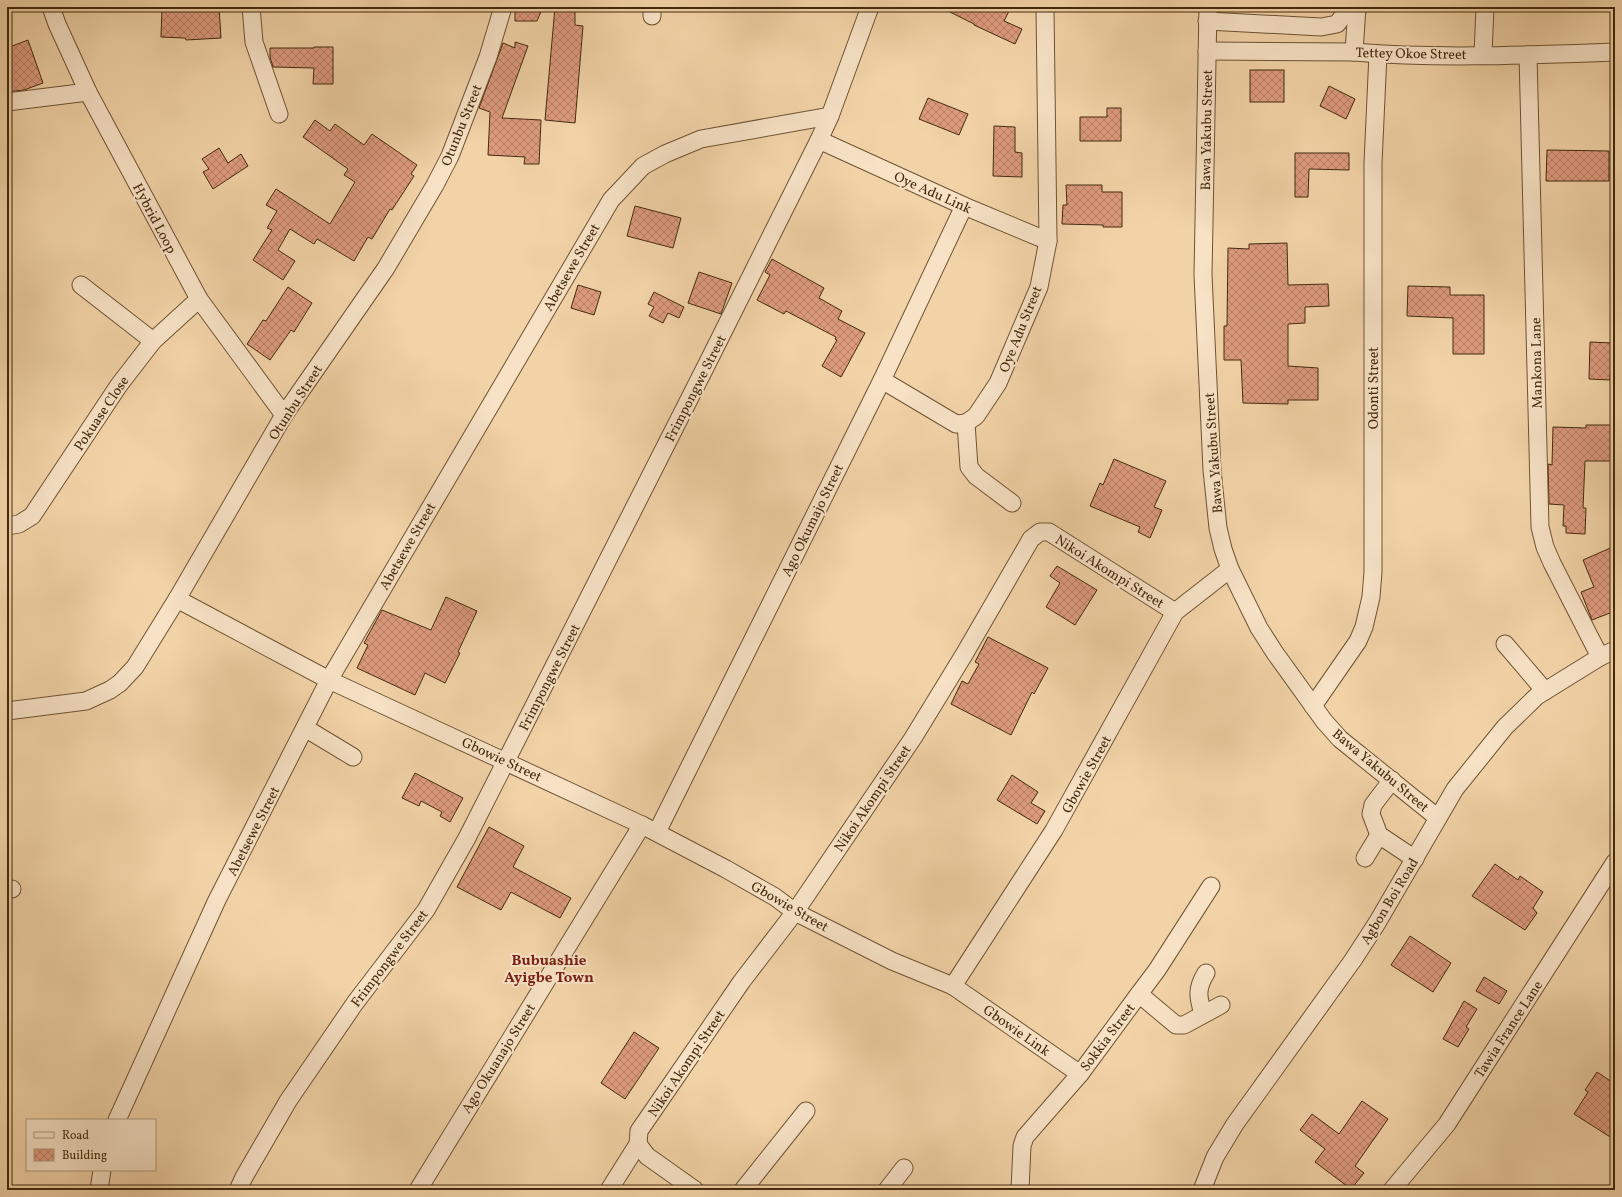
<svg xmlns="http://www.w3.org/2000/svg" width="1622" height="1197" font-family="Vollkorn,serif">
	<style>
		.building { fill: url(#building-cross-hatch); stroke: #422a0c }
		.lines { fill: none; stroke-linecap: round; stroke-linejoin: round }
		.minor-casing { stroke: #6e5433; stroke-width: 19 }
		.minor { stroke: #f7e2c6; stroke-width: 17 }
		.labels { text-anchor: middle; stroke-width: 4; stroke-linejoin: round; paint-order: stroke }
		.street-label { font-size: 14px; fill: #422a0c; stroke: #f7e2c6 }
		.neighbourhood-label { font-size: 15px; font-weight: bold; fill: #7a1f14; stroke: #f7e2c6 }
	</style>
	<defs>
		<pattern id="building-cross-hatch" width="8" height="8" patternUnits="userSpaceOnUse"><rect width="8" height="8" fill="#de9b7e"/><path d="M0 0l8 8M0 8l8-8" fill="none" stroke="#b67f66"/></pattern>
	</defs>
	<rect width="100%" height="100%" fill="#f2d3a7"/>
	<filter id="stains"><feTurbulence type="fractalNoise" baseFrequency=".005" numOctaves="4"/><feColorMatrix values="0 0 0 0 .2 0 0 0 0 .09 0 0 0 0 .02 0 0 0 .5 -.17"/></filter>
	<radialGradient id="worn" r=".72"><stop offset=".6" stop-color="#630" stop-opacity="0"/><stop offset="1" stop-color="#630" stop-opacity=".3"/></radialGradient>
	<g class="building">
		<polygon points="162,7 219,7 221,38 186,40 185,38 161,37"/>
		<polygon points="515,7 543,7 537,21 515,21"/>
		<polygon points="555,7 575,7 575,25 583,26 575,123 545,120"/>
		<polygon points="940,7 1011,7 1004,21 1022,29 1015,44 974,25 974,24"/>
		<polygon points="28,40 43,83 24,90 7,92 7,48"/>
		<polygon points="515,42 528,46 502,118 541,120 539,164 524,164 525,157 488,155 490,112 479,108 503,43 515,48"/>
		<polygon points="314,47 333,47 333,84 313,84 314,68 273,67 270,57 270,48 314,48"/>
		<rect x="1250" y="70" width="34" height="32"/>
		<polygon points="1329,86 1355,99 1346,119 1320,106"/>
		<polygon points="928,98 968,114 959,135 919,119"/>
		<polygon points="1107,108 1121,108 1121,141 1080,141 1080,117 1107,117"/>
		<polygon points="315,120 330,131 335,124 364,145 372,134 417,165 411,174 414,176 392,210 390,209 372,239 368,237 354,261 317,239 314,244 290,229 278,250 295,261 283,280 253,260 272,230 267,228 277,211 266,205 276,189 330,224 355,182 344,175 348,169 303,137"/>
		<polygon points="994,126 1015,127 1015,152 1022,153 1022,177 993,176"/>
		<polygon points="219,148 228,163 241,154 248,166 213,189 203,172 209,169 202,159"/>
		<polygon points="1547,150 1609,151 1609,181 1546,181"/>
		<polygon points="1295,153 1349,153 1349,170 1309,169 1308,197 1295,197"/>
		<polygon points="1066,185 1102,185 1102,192 1122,192 1122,227 1103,227 1103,225 1062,224 1063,205 1067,205"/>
		<polygon points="635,206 681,218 673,248 627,236"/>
		<polygon points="1287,243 1288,285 1328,284 1329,306 1305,307 1305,323 1288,324 1288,366 1318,368 1318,400 1288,400 1288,404 1243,403 1241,360 1224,360 1224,326 1227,326 1228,248 1249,249 1249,244"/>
		<polygon points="772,259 824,288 819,298 842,311 838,319 865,333 841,377 822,366 837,340 835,339 836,337 786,311 784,314 757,300 770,275 765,272"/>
		<polygon points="699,272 732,283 721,314 688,303"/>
		<polygon points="578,285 601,292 594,315 571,308"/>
		<polygon points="1408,286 1450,287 1450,295 1484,295 1484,354 1453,354 1453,318 1407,316"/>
		<polygon points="288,287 312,303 294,332 291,330 270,360 247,344 263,320 266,321"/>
		<polygon points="654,292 684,307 679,318 668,313 663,323 649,316 654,307 648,304"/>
		<polygon points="1590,342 1612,343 1610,380 1589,379"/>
		<polygon points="1586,425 1612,425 1612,461 1585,461 1583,508 1586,508 1585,534 1566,533 1566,526 1563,526 1564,505 1549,504 1548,464 1552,465 1553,427 1586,428"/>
		<polygon points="1114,459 1166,481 1154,507 1162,510 1150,538 1138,532 1140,527 1090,506 1100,483 1103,485"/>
		<polygon points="1615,546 1615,611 1592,620 1581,592 1594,587 1583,560"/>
		<polygon points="1057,566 1097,590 1075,625 1046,607 1060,583 1050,576"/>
		<polygon points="446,597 477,611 458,652 460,653 445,683 425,673 415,695 357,668 368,645 364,643 382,610 431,630"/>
		<polygon points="988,637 1048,668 1034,694 1032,692 1011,735 951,704 962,681 968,684 979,664 975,662"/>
		<polygon points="415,773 463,798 450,822 440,816 442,812 421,801 419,806 402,798"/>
		<polygon points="1012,775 1038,792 1031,803 1045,811 1037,824 997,800"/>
		<polygon points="489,827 524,846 513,867 571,898 560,918 511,892 501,910 457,887"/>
		<polygon points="1495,864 1518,880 1520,876 1543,892 1533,908 1537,913 1525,930 1472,896"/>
		<polygon points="1410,936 1451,963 1433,992 1391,965"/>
		<polygon points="1484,977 1507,991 1499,1004 1476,991"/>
		<polygon points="1464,1001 1477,1009 1466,1027 1469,1029 1458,1047 1443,1039"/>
		<polygon points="634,1032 659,1048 625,1099 601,1083"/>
		<polygon points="1597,1072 1615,1084 1615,1140 1574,1114 1588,1092 1585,1090"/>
		<polygon points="1362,1101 1388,1119 1355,1166 1364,1173 1351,1189 1315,1162 1325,1149 1300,1130 1312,1114 1339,1134"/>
	</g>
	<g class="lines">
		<defs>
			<g id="minor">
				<polyline points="51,7 57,24 88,92 199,299 284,415"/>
				<polyline points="251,7 254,42 279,114"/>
				<polyline points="652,7 652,16"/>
				<polyline points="1208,7 1203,275 1212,470 1218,528 1223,549 1230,569 1259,628 1275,653 1324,721 1340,739 1438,818"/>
				<polyline points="1207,21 1321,27 1337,24 1343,16 1357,11"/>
				<path d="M 1207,51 L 1354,52 C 1439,59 1529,55 1615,52"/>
				<polyline points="1354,52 1357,7"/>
				<polyline points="1483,55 1485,7"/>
				<polyline points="1528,55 1540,527 1545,547 1552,563 1600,657"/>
				<polyline points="7,102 88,92"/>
				<polyline points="819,140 964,206 1048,241"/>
				<polyline points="81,285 153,341"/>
				<polyline points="882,380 956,424 966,423 976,416 998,383 1039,287 1048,241 1045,7"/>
				<polyline points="966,423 969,467 976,476 1012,503"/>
				<polyline points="7,526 19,524 32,516 119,385 153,341 199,299"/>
				<polyline points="177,599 329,680 642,825 726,869 775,897 795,912 892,961 953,986 1054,830 1175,612 1230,569"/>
				<polyline points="1505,644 1545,691"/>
				<polyline points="1313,706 1358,641 1364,627 1371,597 1373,572 1373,163 1378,54"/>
				<polyline points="7,711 86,701 110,690 120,683 135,667 177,599 284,415 386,268 435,185 450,156 488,57 503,7"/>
				<polyline points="305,728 353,757"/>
				<polyline points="1392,780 1373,805 1371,814 1379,835 1415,859"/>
				<polyline points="657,832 882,380 964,206"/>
				<polyline points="1365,858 1379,835"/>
				<polyline points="7,889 12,889"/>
				<polyline points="953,986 1080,1074"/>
				<polyline points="1139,994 1176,1025 1184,1025 1221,1005"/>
				<path d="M 1203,1014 C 1198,997 1196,989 1206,973"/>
				<polyline points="117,1120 217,900 329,680 611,200 643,166 665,154 701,139 830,116"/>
				<polyline points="638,1144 647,1156 695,1190"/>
				<polyline points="99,1190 102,1170"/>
				<polyline points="238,1190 244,1177 288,1101 355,1003 426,910 467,838 707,364 819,140 830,116 870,7"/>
				<polyline points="418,1190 642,825"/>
				<polyline points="609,1190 638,1144 639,1131 742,981 795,912 913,738 965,653 1031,539 1040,532 1049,532 1175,612"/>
				<polyline points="743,1190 806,1111"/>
				<polyline points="887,1190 904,1168"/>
				<polyline points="1020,1190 1022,1146 1025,1137 1080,1074 1139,994 1157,970 1211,886"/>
				<polyline points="1202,1190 1215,1157 1235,1124 1353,960 1377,923 1455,789 1505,727 1537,696 1600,657 1615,650"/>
				<polyline points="1392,1190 1447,1124 1615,862"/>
			</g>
		</defs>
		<use href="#minor" class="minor-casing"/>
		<use href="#minor" class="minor"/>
	</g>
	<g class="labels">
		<g class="street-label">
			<text transform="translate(1411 53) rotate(1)" y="5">Tettey Okoe Street</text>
			<text transform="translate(461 125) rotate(-68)" y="5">Otunbu Street</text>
			<text transform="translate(1206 130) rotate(-89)" y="5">Bawa Yakubu Street</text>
			<text transform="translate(933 192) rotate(24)" y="5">Oye Adu Link</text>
			<text transform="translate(155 218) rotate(62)" y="5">Hybrid Loop</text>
			<text transform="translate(571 267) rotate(-60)" y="5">Abetsewe Street</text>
			<text transform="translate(1020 329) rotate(-68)" y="5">Oye Adu Street</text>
			<text transform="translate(1536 363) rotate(-91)" y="5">Mankona Lane</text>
			<text transform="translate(695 388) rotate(-63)" y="5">Frimpongwe Street</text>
			<text transform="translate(1373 388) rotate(-90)" y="5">Odonti Street</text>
			<text transform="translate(295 402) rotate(-57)" y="5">Otunbu Street</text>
			<text transform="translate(101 413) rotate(-56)" y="5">Pokuase Close</text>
			<text transform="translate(1213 453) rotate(-94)" y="5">Bawa Yakubu Street</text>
			<text transform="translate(812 520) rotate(-64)" y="5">Ago Okumajo Street</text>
			<text transform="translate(407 546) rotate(-60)" y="5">Abetsewe Street</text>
			<text transform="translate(1110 571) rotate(32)" y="5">Nikoi Akompi Street</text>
			<text transform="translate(549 677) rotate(-63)" y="5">Frimpongwe Street</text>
			<text transform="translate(502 759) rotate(25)" y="5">Gbowie Street</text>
			<text transform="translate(1381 770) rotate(40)" y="5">Bawa Yakubu Street</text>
			<text transform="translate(1086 774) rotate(-61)" y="5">Gbowie Street</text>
			<text transform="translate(872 798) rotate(-56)" y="5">Nikoi Akompi Street</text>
			<text transform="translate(253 831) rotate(-63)" y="5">Abetsewe Street</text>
			<text transform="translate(1389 901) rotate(-59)" y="5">Agbon Boi Road</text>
			<text transform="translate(790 906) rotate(30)" y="5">Gbowie Street</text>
			<text transform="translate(389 958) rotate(-53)" y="5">Frimpongwe Street</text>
			<text transform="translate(1508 1029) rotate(-57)" y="5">Tawia France Lane</text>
			<text transform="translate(1017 1030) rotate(35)" y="5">Gbowie Link</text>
			<text transform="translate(1107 1037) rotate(-53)" y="5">Sokkia Street</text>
			<text transform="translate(498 1058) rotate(-58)" y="5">Ago Okuanajo Street</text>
			<text transform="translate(686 1063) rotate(-56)" y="5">Nikoi Akompi Street</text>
		</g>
		<g class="neighbourhood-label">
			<text x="549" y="965">Bubuashie<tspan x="549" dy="17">Ayigbe Town</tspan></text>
		</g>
	</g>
	<rect width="1622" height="1197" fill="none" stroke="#f2d3a7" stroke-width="24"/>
	<rect x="8" y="8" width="1606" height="1181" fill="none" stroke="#422a0c" stroke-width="2"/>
	<rect x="12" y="12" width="1598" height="1173" fill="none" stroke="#422a0c"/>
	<rect x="26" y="1119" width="130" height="52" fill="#f7e2c6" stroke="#af987c"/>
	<rect x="34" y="1132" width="20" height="6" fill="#f7e2c6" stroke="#af987c"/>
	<text x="62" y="1139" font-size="12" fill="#422a0c">Road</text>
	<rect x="34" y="1149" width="20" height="12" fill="url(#building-cross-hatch)" stroke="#af987c"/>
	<text x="62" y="1159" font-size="12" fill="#422a0c">Building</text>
	<rect width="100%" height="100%" filter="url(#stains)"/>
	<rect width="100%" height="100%" fill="url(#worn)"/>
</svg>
